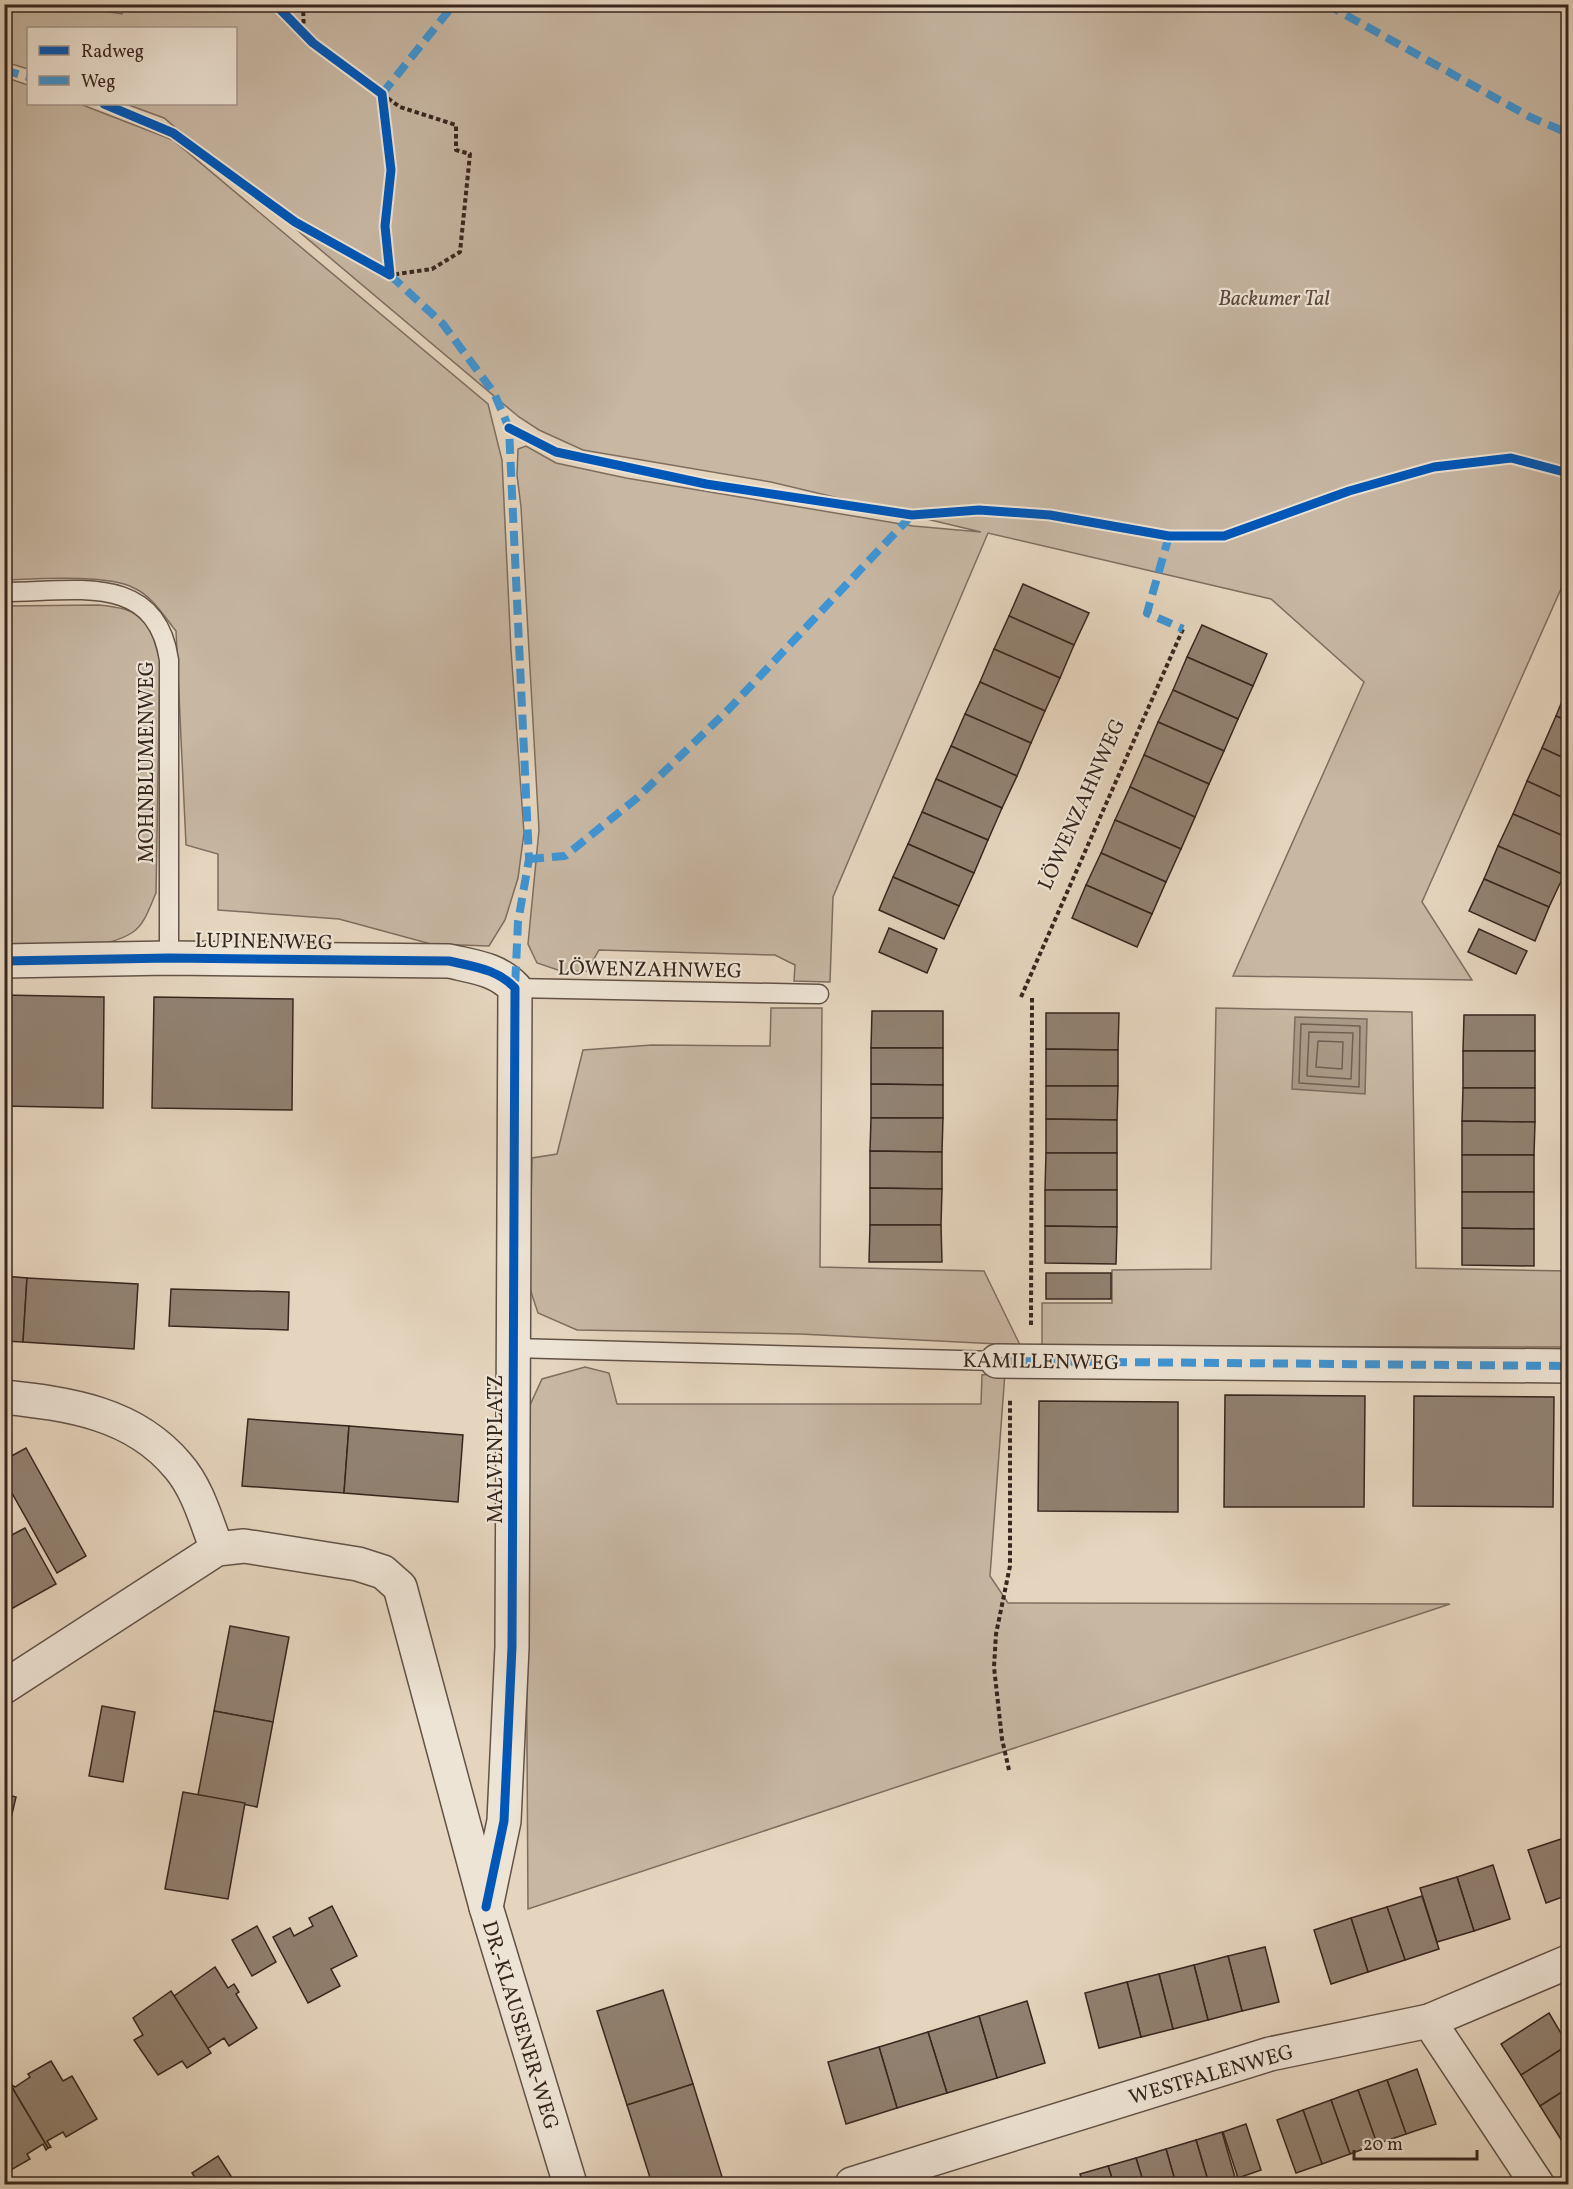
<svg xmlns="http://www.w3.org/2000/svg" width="1573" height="2189" font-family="Vollkorn,serif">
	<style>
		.green { fill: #c7b7a3; stroke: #7f6e60; stroke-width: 1.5 }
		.water { fill: #aa9a88; stroke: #7c6c5e; stroke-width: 1.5 }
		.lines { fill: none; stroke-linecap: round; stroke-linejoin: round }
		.shore { stroke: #706053; stroke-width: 1.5 }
		.building { fill: #918171; stroke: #37261e; stroke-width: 1.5 }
		.service-casing { stroke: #625246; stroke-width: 21 }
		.minor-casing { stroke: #625246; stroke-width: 36 }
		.path { stroke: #37261e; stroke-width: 4; stroke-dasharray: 4.5 3; stroke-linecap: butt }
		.service { stroke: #eee4d5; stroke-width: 18 }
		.minor { stroke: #eee4d5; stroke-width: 33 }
		.quiet { stroke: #3e95d5; stroke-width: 8; stroke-dasharray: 15 8; stroke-linecap: butt }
		.cycleway-casing { stroke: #eee4d5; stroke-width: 13 }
		.cycleway { stroke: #0057b8; stroke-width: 9 }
		.labels { text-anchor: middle; stroke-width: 4.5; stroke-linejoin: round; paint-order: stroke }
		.park-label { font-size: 21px; font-style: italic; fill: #5b4a3f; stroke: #eee4d5 }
		.street-label { font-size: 21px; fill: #37261e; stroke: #eee4d5 }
	</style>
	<rect width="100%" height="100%" fill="#e5d5be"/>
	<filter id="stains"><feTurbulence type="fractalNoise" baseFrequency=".00333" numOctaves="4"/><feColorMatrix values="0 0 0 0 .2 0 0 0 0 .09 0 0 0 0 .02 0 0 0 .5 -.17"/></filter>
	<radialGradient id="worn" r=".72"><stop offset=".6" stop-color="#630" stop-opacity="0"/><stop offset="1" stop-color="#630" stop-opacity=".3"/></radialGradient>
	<g class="green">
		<polygon points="15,4 66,5 122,14 123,4 1568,5 1568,573 1422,902 1472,980 1233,976 1364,682 1271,599 988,533 833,897 830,982 794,981 795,965 775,955 599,950 587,971 564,972 537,963 528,944 539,830 521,507 517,475 518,449 526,446 556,463 626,478 913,526 981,532 771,482 583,450 539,430 519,417 164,118 126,104 236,104 236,28 28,28 28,69 5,62 5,29"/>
		<path d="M 4,77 L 28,85 L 28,104 L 80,104 L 173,140 L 488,404 L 502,460 L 511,650 L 524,833 L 518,878 L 505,920 L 489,946 L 431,944 L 339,919 L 218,910 L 218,854 L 186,845 L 176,631 C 164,616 152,596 134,588 C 107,574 36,579 5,580 Z"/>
		<path d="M 98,605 C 144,609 149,619 160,661 L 156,893 C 150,906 145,924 133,932 C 102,953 40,947 5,947 L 4,606 Z"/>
		<polygon points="771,1008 822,1008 820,1267 984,1271 1020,1345 800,1334 577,1330 538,1313 529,1286 532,1158 557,1154 583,1050 652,1045 770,1046"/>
		<polygon points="1216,1008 1412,1012 1416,1268 1568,1271 1568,1347 1042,1346 1042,1303 1112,1303 1112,1270 1211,1269"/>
		<polygon points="585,1367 609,1373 617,1404 981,1404 982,1375 1005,1372 990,1576 1008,1603 1450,1604 528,1909 525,1416 542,1379"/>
	</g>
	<polygon class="water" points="1295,1017 1367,1019 1365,1094 1292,1089"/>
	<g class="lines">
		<g class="shore">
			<polygon points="1301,1024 1360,1026 1359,1087 1299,1083"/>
			<polygon points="1309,1032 1353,1033 1351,1079 1307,1076"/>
			<polygon points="1318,1041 1343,1042 1342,1069 1316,1067"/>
		</g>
	</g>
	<g class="building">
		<polygon points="1023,584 1089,613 1074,645 1009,616"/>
		<polygon points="1009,616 1074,645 1060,678 994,649"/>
		<polygon points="1202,625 1267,654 1253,686 1187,657"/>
		<polygon points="994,649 1060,678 1045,711 980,682"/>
		<polygon points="1187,657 1253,686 1238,719 1173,690"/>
		<polygon points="980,682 1045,711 1031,743 965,714"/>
		<polygon points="1568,686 1568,721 1556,716"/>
		<polygon points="1173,690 1238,719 1224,751 1158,722"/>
		<polygon points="965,714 1031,743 1017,776 951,746"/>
		<polygon points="1556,716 1568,721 1568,760 1542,748"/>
		<polygon points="1158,722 1224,751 1209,784 1144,755"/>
		<polygon points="951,746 1017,776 1002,808 936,779"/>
		<polygon points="1542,748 1568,760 1568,800 1527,781"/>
		<polygon points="1144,755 1209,784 1195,817 1130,787"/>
		<polygon points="936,779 1002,808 988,840 922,812"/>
		<polygon points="1527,781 1568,800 1568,838 1513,814"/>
		<polygon points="1130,787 1195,817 1181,849 1115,820"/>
		<polygon points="922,812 988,840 974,873 908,844"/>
		<polygon points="1513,814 1568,838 1568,864 1564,875 1498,846"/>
		<polygon points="1115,820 1181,849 1166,882 1101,853"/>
		<polygon points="908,844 974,873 959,906 893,877"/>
		<polygon points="1498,846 1564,875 1549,907 1484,879"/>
		<polygon points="1101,853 1166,882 1152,914 1086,885"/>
		<polygon points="893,877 959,906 944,939 879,910"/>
		<polygon points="1484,879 1549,907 1535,941 1469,911"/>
		<polygon points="1086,885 1152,914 1137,947 1072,918"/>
		<polygon points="889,928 937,949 927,973 879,952"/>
		<polygon points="1479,929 1527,951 1516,974 1468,952"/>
		<polygon points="4,995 104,997 103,1108 4,1106"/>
		<polygon points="154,997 293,999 292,1110 152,1108"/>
		<polygon points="872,1011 943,1011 943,1048 871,1048"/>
		<polygon points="1046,1013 1119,1013 1118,1050 1046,1049"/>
		<polygon points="1464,1015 1535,1015 1535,1051 1463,1051"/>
		<polygon points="871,1048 943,1048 943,1085 871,1084"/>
		<polygon points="1046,1049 1118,1050 1118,1086 1046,1086"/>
		<rect x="1463" y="1051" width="72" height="37"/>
		<polygon points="871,1084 943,1085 943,1118 871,1118"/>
		<polygon points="1046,1086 1118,1086 1117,1120 1046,1119"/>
		<polygon points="1463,1088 1535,1088 1535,1122 1462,1121"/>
		<polygon points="871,1118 943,1118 942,1152 870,1151"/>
		<polygon points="1046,1119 1117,1120 1117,1153 1046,1153"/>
		<polygon points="1462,1121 1535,1122 1534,1155 1462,1155"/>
		<polygon points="870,1151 942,1152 942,1189 870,1188"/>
		<polygon points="1046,1153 1117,1153 1117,1190 1045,1190"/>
		<rect x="1462" y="1155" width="72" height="37"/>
		<polygon points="870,1188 942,1189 941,1225 870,1225"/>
		<polygon points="1045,1190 1117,1190 1117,1227 1045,1226"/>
		<polygon points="1462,1192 1534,1192 1534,1229 1462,1228"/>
		<polygon points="870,1225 941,1225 942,1262 869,1262"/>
		<polygon points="1045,1226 1117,1227 1116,1264 1045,1263"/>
		<polygon points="1462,1228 1534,1229 1534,1266 1462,1265"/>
		<rect x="1046" y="1273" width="65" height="26"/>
		<polygon points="4,1276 27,1278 23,1342 4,1341"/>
		<polygon points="27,1278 138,1284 134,1349 23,1342"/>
		<polygon points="171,1289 289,1292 288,1330 169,1326"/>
		<polygon points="1225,1395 1365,1396 1364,1507 1224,1507"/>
		<polygon points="1414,1396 1554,1397 1553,1507 1413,1506"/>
		<polygon points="1039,1401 1178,1402 1178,1512 1038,1511"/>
		<polygon points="248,1419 349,1426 344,1493 242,1486"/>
		<polygon points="349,1426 463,1435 458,1502 344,1493"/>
		<polygon points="26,1448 86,1556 57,1573 4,1479 4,1460"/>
		<polygon points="25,1528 56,1584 4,1613 4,1539"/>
		<polygon points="230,1626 289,1637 273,1722 214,1711"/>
		<polygon points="102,1706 135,1712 123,1782 89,1776"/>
		<polygon points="214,1711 273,1722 257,1807 198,1795"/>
		<polygon points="183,1792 245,1803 228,1899 165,1889"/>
		<polygon points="4,1794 16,1797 4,1848"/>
		<polygon points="1564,1838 1568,1851 1568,1895 1546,1903 1528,1850"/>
		<polygon points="1493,1865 1510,1919 1474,1931 1457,1877"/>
		<polygon points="1457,1877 1474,1931 1437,1942 1420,1888"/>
		<polygon points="1422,1896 1439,1949 1405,1960 1387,1907"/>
		<polygon points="332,1906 357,1956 331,1969 340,1986 308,2003 273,1937 290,1928 294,1936 313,1926 309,1918"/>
		<polygon points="1387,1907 1405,1960 1368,1972 1351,1918"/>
		<polygon points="1351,1918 1368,1972 1331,1984 1314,1930"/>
		<polygon points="257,1926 276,1962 252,1976 232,1940"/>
		<polygon points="1265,1947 1279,2002 1242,2011 1228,1956"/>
		<polygon points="1228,1956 1242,2011 1208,2020 1194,1965"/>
		<polygon points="1194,1965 1208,2020 1173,2029 1159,1974"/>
		<polygon points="215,1967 228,1988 234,1984 239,1992 236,1994 257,2028 229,2046 224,2038 207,2049 174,1996"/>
		<polygon points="1159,1974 1173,2029 1141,2037 1127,1982"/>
		<polygon points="1127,1982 1141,2037 1099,2048 1085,1993"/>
		<polygon points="663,1990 693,2084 627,2105 597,2011"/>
		<polygon points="171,1991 211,2053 187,2068 182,2061 158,2075 134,2040 143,2035 133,2018"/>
		<polygon points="1027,2001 1045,2063 997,2078 979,2016"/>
		<polygon points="1549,2013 1568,2045 1521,2075 1501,2044"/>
		<polygon points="979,2016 997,2078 947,2093 928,2032"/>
		<polygon points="928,2032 947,2093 897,2108 879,2047"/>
		<polygon points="1568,2045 1568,2088 1540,2106 1521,2075"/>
		<polygon points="879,2047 897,2108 846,2124 828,2062"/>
		<polygon points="51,2061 63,2081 72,2076 97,2119 66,2137 63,2132 47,2141 51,2147 48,2148 10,2084 15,2087 30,2077 28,2074"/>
		<polygon points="1417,2069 1436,2124 1406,2134 1387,2080"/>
		<polygon points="1387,2080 1406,2134 1377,2144 1358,2090"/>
		<polygon points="10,2084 48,2148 46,2150 43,2144 27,2154 30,2159 4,2174 4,2093 10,2089 8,2086"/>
		<polygon points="693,2084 723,2180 709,2184 652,2184 627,2105"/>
		<polygon points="1568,2088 1568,2136 1562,2141 1540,2106"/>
		<polygon points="1358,2090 1377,2144 1350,2154 1331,2100"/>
		<polygon points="1331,2100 1350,2154 1322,2164 1303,2110"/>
		<polygon points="1303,2110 1322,2164 1296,2173 1277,2120"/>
		<polygon points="1246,2124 1261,2170 1238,2178 1223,2132"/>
		<polygon points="1222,2132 1237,2184 1209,2184 1196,2140"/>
		<polygon points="1196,2140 1209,2184 1176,2184 1166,2149"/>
		<polygon points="1166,2149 1176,2184 1144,2184 1136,2158"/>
		<polygon points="218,2156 236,2184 199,2184 192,2173"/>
		<polygon points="1136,2158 1144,2184 1114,2184 1108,2166"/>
		<polygon points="1108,2166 1114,2184 1083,2184 1080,2174"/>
	</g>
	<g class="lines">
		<defs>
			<g id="service">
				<path d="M 4,592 C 73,592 156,571 169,660 L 169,958"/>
				<polyline points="515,988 819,994"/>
				<polyline points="513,1348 997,1361"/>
			</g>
			<g id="minor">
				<path d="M 4,961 L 169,958 L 449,961 C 475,967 497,969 515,988 L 512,1647 L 504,1821 L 486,1907"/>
				<polyline points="997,1361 1568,1366"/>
				<path d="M 4,1397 C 69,1404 134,1413 178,1466 C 198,1489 206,1521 217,1549"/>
				<polyline points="4,1687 217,1549 244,1546 358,1564 383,1572 400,1587 486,1907 570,2184"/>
				<polyline points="1429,2021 1537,2184"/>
				<polyline points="852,2184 1270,2054 1429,2021 1568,1962"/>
			</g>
		</defs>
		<use href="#service" class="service-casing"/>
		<use href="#minor" class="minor-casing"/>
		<g class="path">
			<polyline points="303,4 304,36"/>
			<polyline points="382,94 400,107 456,125 456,150 470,154 460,252 432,269 390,275"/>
			<polyline points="1021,997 1183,629"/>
			<polyline points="1031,1325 1032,998"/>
			<polyline points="1009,1770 1002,1739 994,1667 996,1634 1010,1566 1010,1399"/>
		</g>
		<use href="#service" class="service"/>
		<use href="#minor" class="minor"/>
		<g class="quiet">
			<polyline points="1326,4 1530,117 1568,133"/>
			<polyline points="4,70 28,77"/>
			<polyline points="382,94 454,4"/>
			<polyline points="390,275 443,324 494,393 509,428 529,859 518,922 515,988"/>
			<polyline points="1169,536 1147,613 1183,629"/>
			<polyline points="529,859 565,856 637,798 728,710 912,515"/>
			<polyline points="997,1361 1568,1366"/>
		</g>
		<defs>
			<g id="cycleway">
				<polyline points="104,104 173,133 295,222 390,275 385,226 391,170 382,94 313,43 275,4"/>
				<polyline points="509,428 556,452 706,484 912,515 979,510 1050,515 1169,536 1224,536 1349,491 1434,467 1511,458 1568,473"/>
				<path d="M 4,961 L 169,958 L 449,961 C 475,967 497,969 515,988 L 512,1647 L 504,1821 L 486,1907"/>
			</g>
		</defs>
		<use href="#cycleway" class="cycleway-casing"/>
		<use href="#cycleway" class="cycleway"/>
	</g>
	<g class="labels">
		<g class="park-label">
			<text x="1274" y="305">Backumer Tal</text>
		</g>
		<g class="street-label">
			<text transform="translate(146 762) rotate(-90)" y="7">MOHNBLUMENWEG</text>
			<text transform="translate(1081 804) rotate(-66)" y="7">LÖWENZAHNWEG</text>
			<text transform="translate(264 941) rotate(1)" y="7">LUPINENWEG</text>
			<text transform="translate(650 969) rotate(1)" y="7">LÖWENZAHNWEG</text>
			<text transform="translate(1041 1361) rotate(1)" y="7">KAMILLENWEG</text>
			<text transform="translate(495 1449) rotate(-90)" y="7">MALVENPLATZ</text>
			<text transform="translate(521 2025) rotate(73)" y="7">DR.-KLAUSENER-WEG</text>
			<text transform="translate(1211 2074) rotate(-16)" y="7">WESTFALENWEG</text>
		</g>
	</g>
	<rect width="1573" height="2189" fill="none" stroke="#e5d5be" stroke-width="24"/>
	<rect x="6" y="6" width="1561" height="2177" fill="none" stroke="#37261e" stroke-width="3"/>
	<rect x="12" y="12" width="1549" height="2165" fill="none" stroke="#37261e" stroke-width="1.5"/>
	<rect x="27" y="27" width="210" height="78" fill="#eee4d5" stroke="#a5988c" stroke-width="1.5"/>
	<rect x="39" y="46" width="30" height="9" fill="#0057b8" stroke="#a5988c" stroke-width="1.5"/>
	<text x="81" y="57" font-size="18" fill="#37261e">Radweg</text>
	<rect x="39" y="76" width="30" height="9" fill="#3e95d5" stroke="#a5988c" stroke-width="1.5"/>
	<text x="81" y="87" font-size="18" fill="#37261e">Weg</text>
	<path d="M1354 2150v9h123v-9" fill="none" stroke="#37261e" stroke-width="3"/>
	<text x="1363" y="2150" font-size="18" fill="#37261e" stroke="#eee4d5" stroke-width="4.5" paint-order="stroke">20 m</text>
	<rect width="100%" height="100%" filter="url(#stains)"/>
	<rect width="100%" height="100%" fill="url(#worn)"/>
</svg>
